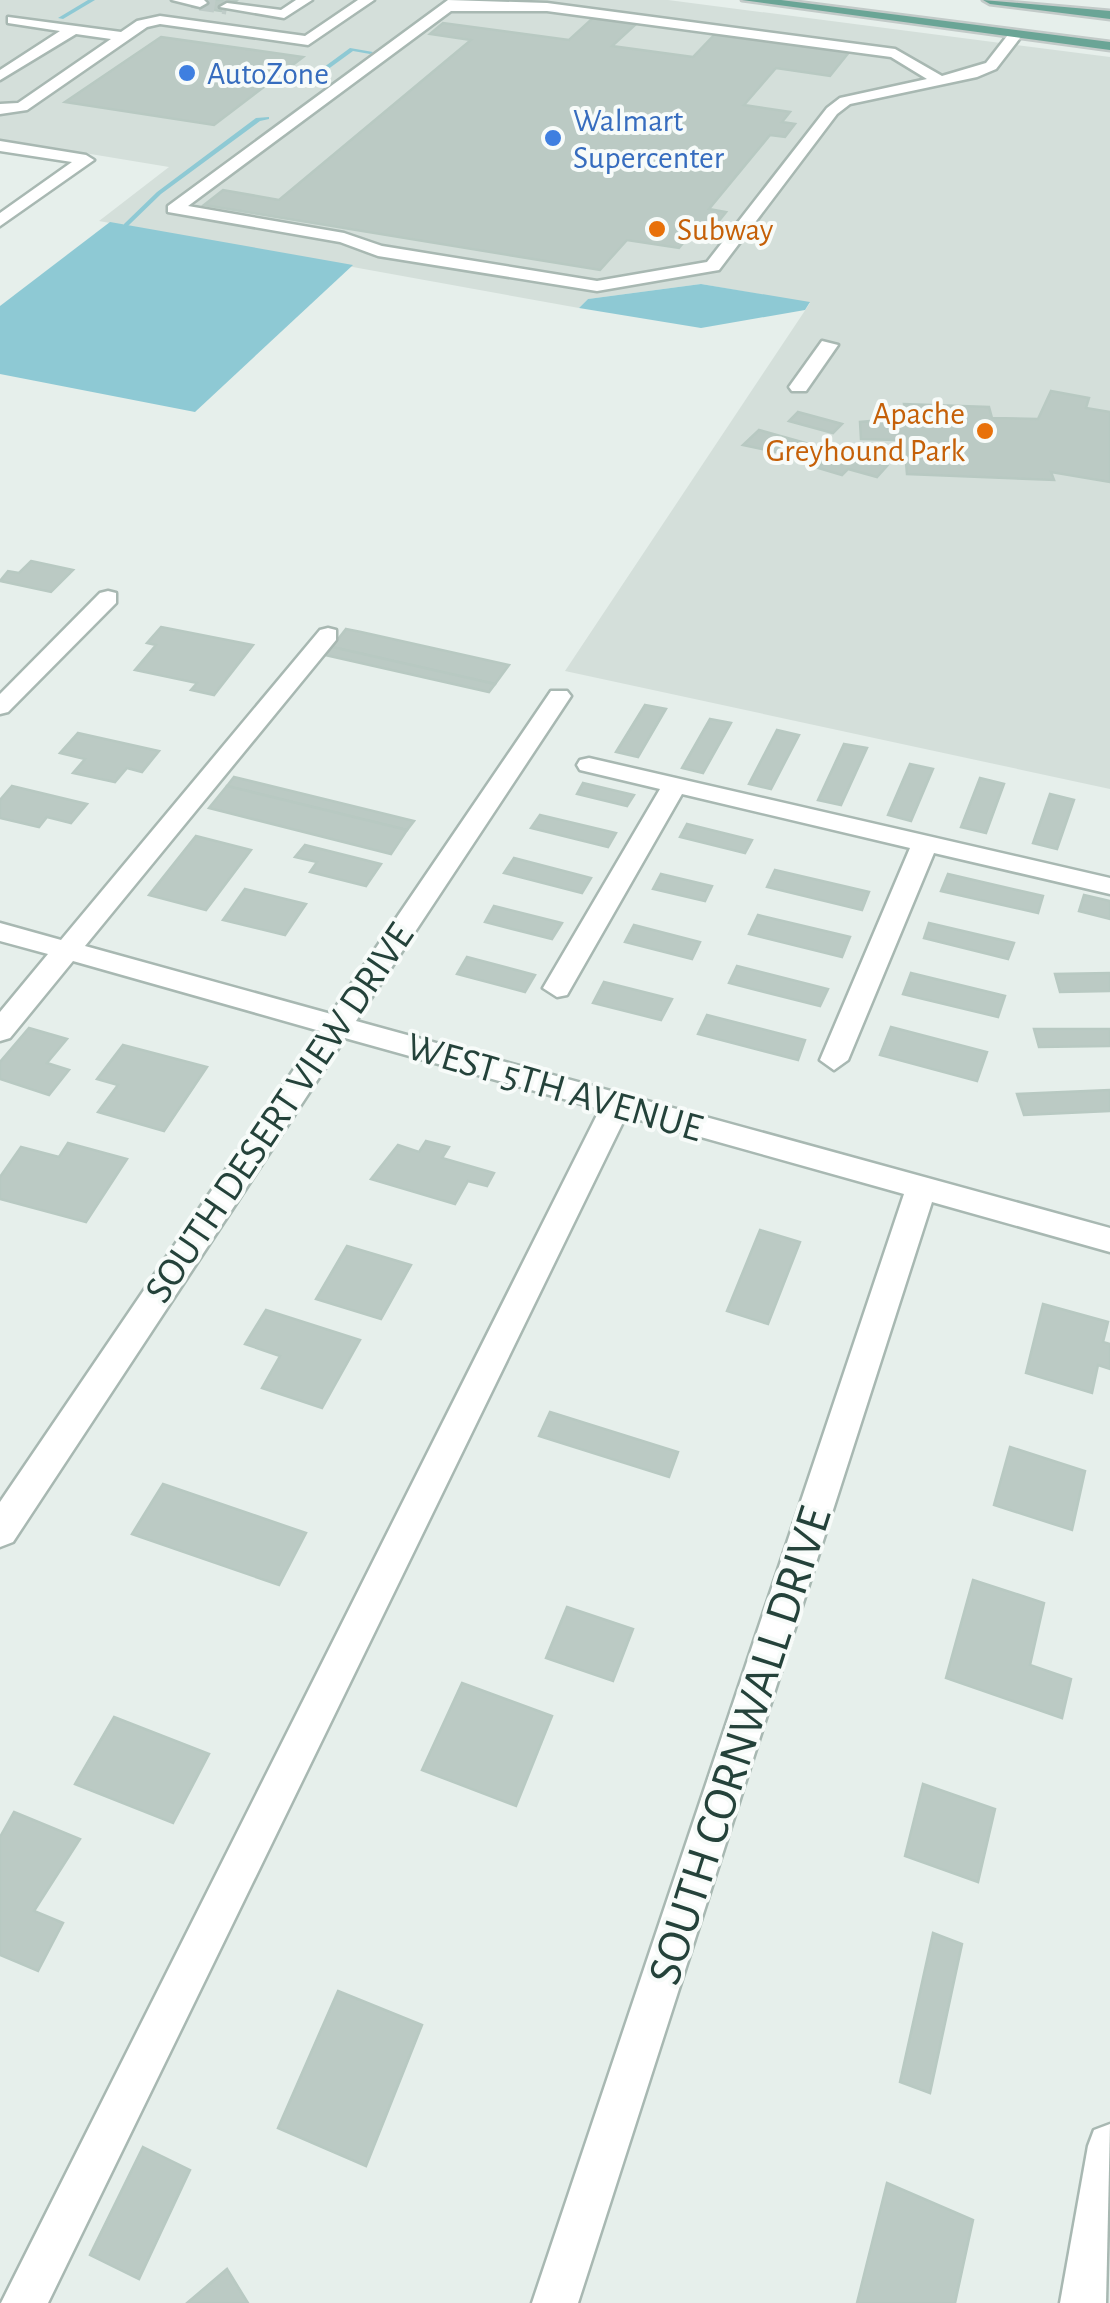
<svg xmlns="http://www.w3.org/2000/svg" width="1110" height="2303" font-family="'Alegreya Sans',sans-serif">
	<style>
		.built { fill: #d4dfda }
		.water { fill: #8ec9d4 }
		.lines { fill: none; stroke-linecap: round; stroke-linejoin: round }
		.stream { fill: #8ec9d4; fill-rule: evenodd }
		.building { fill: #bbcac4; stroke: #b8c9c2; stroke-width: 2.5 }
		.minor-tunnel { stroke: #bfccc8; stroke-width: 15; stroke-dasharray: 15 8; stroke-linecap: butt }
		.minor-casing { stroke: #a8b8b2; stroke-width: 5 }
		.major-casing { stroke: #c2cac8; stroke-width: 5 }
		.minor { fill: #fff; fill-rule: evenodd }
		.major { fill: #6aa596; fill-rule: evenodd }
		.shop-dot { fill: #3f7fe0; stroke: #f7fbf9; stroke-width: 4 }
		.food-dot { fill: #e8710a; stroke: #f7fbf9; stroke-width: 4 }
		.labels { text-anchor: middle; stroke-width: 8; stroke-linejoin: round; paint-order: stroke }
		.far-shop-label { font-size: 32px; fill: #366cbe; stroke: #f7fbf9; text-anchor: start }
		.far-food-label { font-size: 32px; fill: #c56008; stroke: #f7fbf9; text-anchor: start }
		.street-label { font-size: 40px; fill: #24423a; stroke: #f7fbf9 }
		.near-street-label { font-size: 48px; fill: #24423a; stroke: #f7fbf9 }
	</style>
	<rect width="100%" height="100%" fill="#e6efeb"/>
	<polygon class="built" points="0,0 668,0 1110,57 1110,789 565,671 810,303 701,284 588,299 579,308 99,221 169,167 0,139"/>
	<g class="water">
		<polygon points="110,222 353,265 195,412 0,374 0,306"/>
		<polygon points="701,284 810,302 805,310 701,328 579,308 588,299"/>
	</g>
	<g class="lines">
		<g class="stream">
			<polygon points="88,0 95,0 63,19 58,18"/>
			<polygon points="350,48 373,52 370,54 353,51 320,75 316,75 316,73"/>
			<polygon points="269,117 269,119 260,121 161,194 128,226 124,226 124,224 157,192 256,118"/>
		</g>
	</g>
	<g class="building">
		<polygon points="204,0 232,0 236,1 221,11 194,7"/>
		<polygon points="594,17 637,23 612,46 693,57 716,33 850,51 830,76 776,68 744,105 790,112 782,122 795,124 785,137 770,135 709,209 726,212 714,227 698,225 679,248 627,240 600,270 204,205 223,190 279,200 471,40 430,34 443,23 569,40"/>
		<polygon points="161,37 303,57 214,125 65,102"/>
		<polygon points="1051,391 1089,398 1086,408 1110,412 1110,482 1051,472 1054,480 907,474 905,451 898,451 896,440 861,439 860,422 906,418 904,404 989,407 992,418 1038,419"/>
		<polygon points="798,412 842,424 833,433 789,421"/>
		<polygon points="759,430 887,466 877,477 848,469 842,475 818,468 824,462 743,445"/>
		<polygon points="31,561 73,570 51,592 0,581 8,571 19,573"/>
		<polygon points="161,627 253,645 214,695 191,690 197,683 135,670 156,645 147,643"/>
		<polygon points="346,629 361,632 509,665 495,684 332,647"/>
		<polygon points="332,647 495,684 489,692 325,655"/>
		<polygon points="645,705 666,709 638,757 616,752"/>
		<polygon points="710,719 731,723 703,773 682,768"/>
		<polygon points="777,730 799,735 771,789 749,784"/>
		<polygon points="78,733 159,751 142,772 127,768 115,782 73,773 85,759 60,753"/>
		<polygon points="844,744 867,748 841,805 818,800"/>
		<polygon points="910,764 933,769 911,821 888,815"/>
		<polygon points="234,777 414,821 407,830 227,786"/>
		<polygon points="980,778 1004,784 986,833 961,827"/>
		<polygon points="583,783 634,795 627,806 577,794"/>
		<polygon points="12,786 87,804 71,823 47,817 39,827 0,818 0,800"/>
		<polygon points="227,786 407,830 391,854 209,808"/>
		<polygon points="1050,794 1074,800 1057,849 1033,843"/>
		<polygon points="540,815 616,833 608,847 531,828"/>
		<polygon points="687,824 752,840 745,853 680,837"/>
		<polygon points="196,836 251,850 206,910 149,895"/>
		<polygon points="305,845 381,864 366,886 310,872 317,862 295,857"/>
		<polygon points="514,858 591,878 582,893 504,873"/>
		<polygon points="775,870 869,892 862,910 767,887"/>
		<polygon points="661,874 712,886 705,901 653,889"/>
		<polygon points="948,874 1043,896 1038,913 941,891"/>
		<polygon points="245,889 306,904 285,935 223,920"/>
		<polygon points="1084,895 1110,901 1110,919 1079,911"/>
		<polygon points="494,906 562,923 552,939 485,922"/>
		<polygon points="758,915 850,937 842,957 749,934"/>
		<polygon points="929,923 1014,943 1008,959 924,938"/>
		<polygon points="634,925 700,942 692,959 625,942"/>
		<polygon points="467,957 535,975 525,992 457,974"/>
		<polygon points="737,966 828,989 820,1006 729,983"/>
		<polygon points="911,973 1005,996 998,1017 903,994"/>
		<polygon points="1110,973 1110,991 1060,992 1055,974"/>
		<polygon points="604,982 672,999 661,1020 593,1003"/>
		<polygon points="707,1015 805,1040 798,1060 698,1034"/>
		<polygon points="891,1027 987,1052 977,1081 880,1055"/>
		<polygon points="29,1028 67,1039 47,1063 69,1070 49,1095 0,1079 0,1062"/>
		<polygon points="1034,1029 1110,1029 1110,1046 1039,1047"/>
		<polygon points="123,1045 207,1067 164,1131 98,1112 118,1085 97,1079"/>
		<polygon points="1110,1090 1110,1111 1024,1115 1017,1094"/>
		<polygon points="426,1141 449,1147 442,1158 494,1173 487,1186 468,1181 455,1204 371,1179 398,1145 419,1152"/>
		<polygon points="68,1143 127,1159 86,1222 0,1199 0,1177 21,1147 59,1157"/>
		<polygon points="760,1230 800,1242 768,1324 727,1311"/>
		<polygon points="347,1246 411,1265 381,1319 316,1299"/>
		<polygon points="1043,1304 1108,1322 1103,1342 1110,1344 1110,1369 1098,1365 1092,1393 1026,1373"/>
		<polygon points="266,1310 360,1340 322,1408 262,1388 280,1356 245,1344"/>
		<polygon points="550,1412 678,1452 669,1477 539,1436"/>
		<polygon points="1010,1447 1085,1471 1072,1530 994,1505"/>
		<polygon points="163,1484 306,1533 279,1585 132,1534"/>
		<polygon points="973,1580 1044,1603 1030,1665 1071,1679 1062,1718 946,1678"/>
		<polygon points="567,1607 633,1629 613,1681 546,1658"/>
		<polygon points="462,1683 552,1716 516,1806 422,1770"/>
		<polygon points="114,1717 209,1754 173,1823 75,1784"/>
		<polygon points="923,1784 995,1809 978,1882 905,1856"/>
		<polygon points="14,1812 80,1839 34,1911 63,1923 38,1971 0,1955 0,1837"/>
		<polygon points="933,1933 962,1944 930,2093 900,2082"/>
		<polygon points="338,1991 422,2025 366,2166 278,2128"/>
		<polygon points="143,2147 190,2170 139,2279 90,2255"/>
		<polygon points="887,2183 973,2220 955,2303 857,2303"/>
		<polygon points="227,2269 248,2303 187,2303"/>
	</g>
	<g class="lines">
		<polyline class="minor-tunnel" points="200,3 227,7"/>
		<defs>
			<g id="minor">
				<polygon points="172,0 204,0 207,3 200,7"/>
				<polygon points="296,0 312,0 284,18 220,7 227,3 281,10"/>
				<polygon points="358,0 374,0 308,45 160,24 147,27 27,110 0,114 0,104 18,103 111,39 76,34 0,80 0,70 60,31 8,23 8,17 121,32 137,21 160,16 305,36"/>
				<path d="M 448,0 L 547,3 L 895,49 L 942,76 L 986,63 L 1011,31 L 1023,34 L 996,69 L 977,77 L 850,104 L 837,114 L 719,270 L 713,271 L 597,291 L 378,256 L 340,242 L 168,212 L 168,206 ZM 451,11 L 547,11 L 891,57 L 927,79 L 840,98 L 827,108 L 707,262 L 597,281 L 382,246 L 344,233 L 188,206 Z"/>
				<polygon points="0,141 86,155 94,160 0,226 0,213 72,162 0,151"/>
				<polygon points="822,341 838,345 806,391 792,391 789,387"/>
				<polygon points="108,591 116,593 116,603 8,712 0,714 0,694 100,593"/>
				<polygon points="328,628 336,630 336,640 85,946 331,1014 551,691 567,691 571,696 356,1021 1110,1228 1110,1252 932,1202 578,2303 532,2303 904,1194 626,1116 48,2303 1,2303 600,1109 345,1038 13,1542 0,1547 0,1502 320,1031 73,961 10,1038 0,1041 0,1012 48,954 0,941 0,923 61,940 320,630"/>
				<polygon points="589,758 1110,878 1110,894 934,853 848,1060 834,1070 820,1060 910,848 682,794 567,995 557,997 543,988 660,789 580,770 577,765 580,760"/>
				<polygon points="1110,2124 1106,2303 1060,2303 1088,2146 1094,2130"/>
			</g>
			<g id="major">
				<polygon points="742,0 781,0 1110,42 1110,50"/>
				<polygon points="983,0 1110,11 1110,19 990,4"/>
			</g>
		</defs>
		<use href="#minor" class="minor-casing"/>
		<use href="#major" class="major-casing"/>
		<use href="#minor" class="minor"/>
		<use href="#major" class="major"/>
	</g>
	<g class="shop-dot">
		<circle cx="187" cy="73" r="10"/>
		<circle cx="553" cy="138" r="10"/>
	</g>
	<g class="food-dot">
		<circle cx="657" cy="229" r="10"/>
		<circle cx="985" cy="431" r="10"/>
	</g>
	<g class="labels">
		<g class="far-shop-label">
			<text x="207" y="84">AutoZone</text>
			<text x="573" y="131">Walmart<tspan x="573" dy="37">Supercenter</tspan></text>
		</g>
		<g class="far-food-label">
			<text x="677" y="240">Subway</text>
			<text x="965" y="424" text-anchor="end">Apache<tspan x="965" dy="37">Greyhound Park</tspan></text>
		</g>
		<g class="street-label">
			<text transform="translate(555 1086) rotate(16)" y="14">WEST 5TH AVENUE</text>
			<text transform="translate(278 1112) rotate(-56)" y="14">SOUTH DESERT VIEW DRIVE</text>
		</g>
		<g class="near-street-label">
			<text transform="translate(738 1745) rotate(-72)" y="17">SOUTH CORNWALL DRIVE</text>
		</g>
	</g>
</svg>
